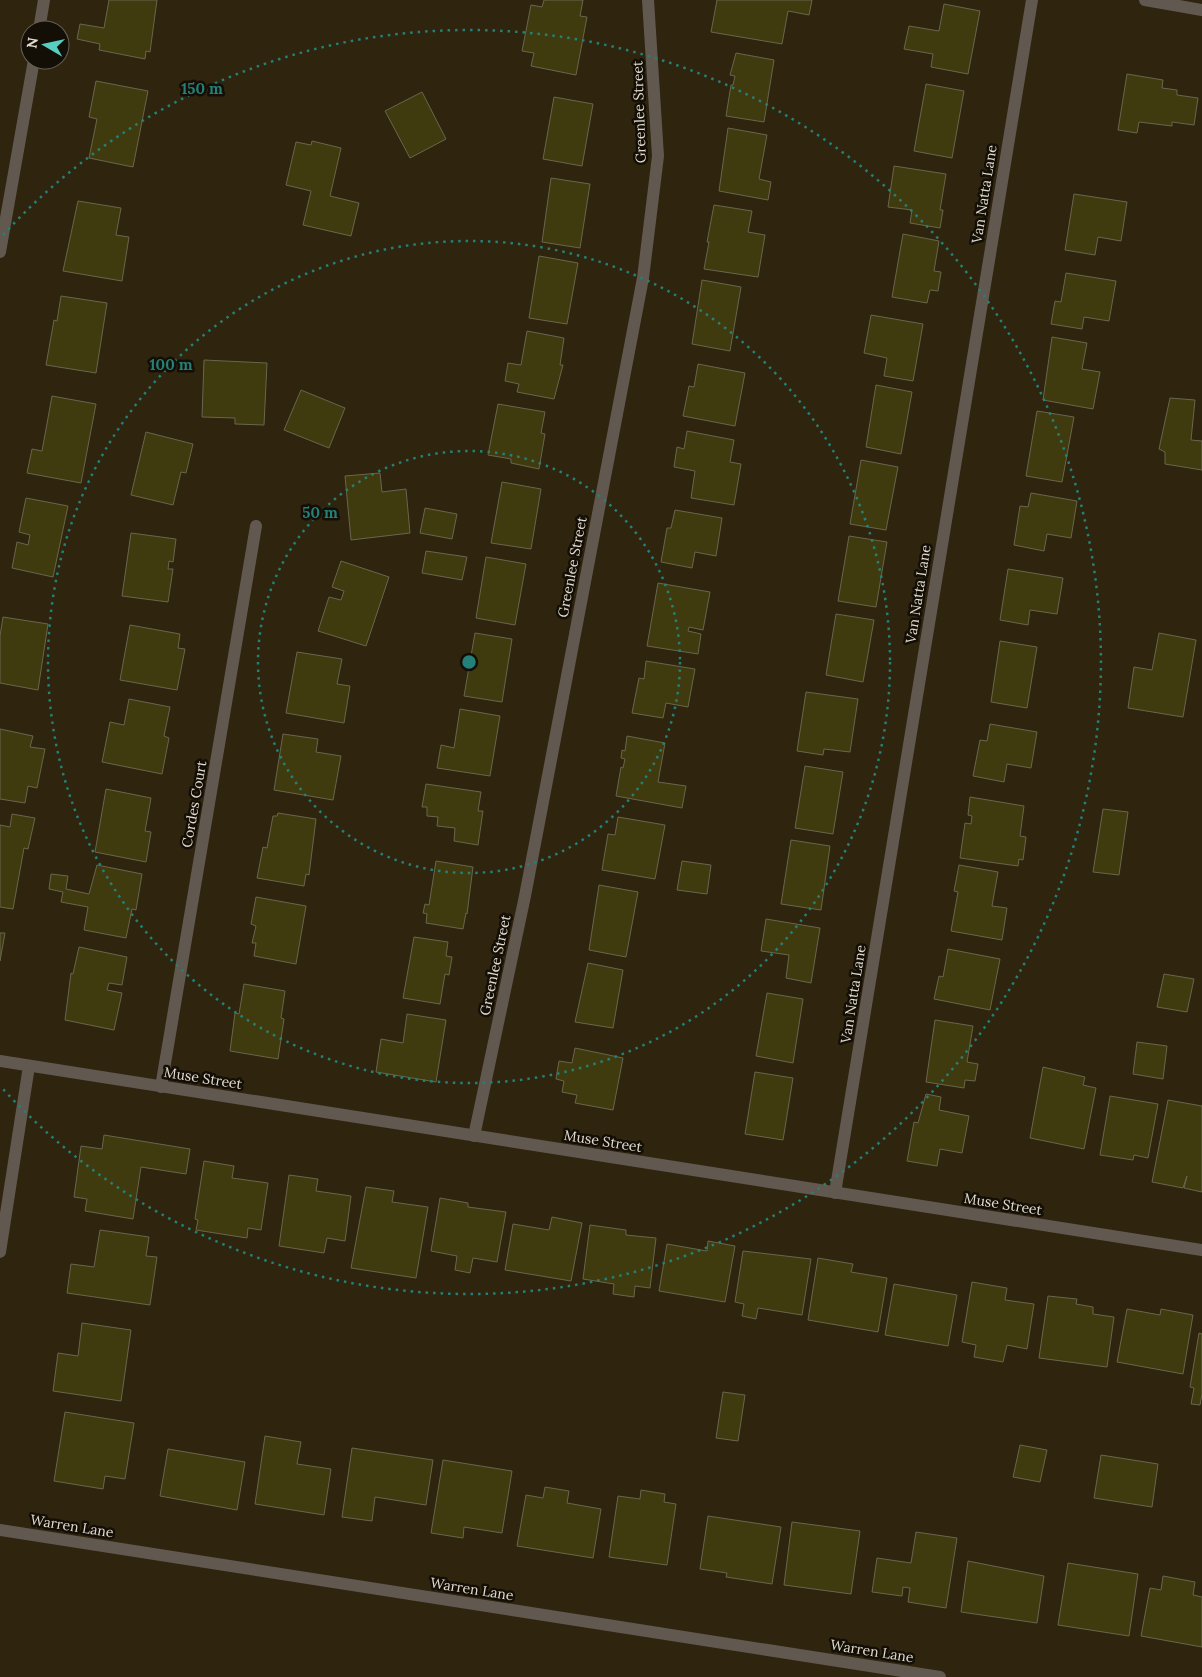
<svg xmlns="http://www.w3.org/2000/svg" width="1202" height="1677" font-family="Lora,serif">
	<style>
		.building { fill: #403b0f; stroke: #69664d }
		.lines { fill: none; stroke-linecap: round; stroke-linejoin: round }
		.minor { stroke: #615850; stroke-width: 12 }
		.ring { fill: none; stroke: #248078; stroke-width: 2.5; stroke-dasharray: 2.5 5 }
		.labels { text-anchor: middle; stroke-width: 5; stroke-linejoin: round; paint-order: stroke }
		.street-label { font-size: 14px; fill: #e3dccf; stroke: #130e06 }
		.centre { fill: #248078; stroke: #130e06; stroke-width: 2.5 }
		.ring-label { font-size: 15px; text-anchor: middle; font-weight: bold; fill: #248078; stroke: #130e06; stroke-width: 5; stroke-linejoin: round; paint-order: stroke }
	</style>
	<rect width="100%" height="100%" fill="#2f240e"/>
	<g class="building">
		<polygon points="109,0 157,0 150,52 146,51 145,59 99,50 100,44 77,39 80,24 104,28"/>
		<polygon points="544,0 583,0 580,16 587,17 576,75 531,66 534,53 522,51 531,5 542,7"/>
		<polygon points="717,0 812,0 809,15 788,11 782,44 711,32"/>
		<polygon points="944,4 980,11 968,74 931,67 933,54 904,49 909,26 939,31"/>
		<polygon points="736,53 774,60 764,122 726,116 731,85 733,85 735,76 730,75"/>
		<polygon points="1127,74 1163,80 1162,88 1177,90 1177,95 1198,98 1194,125 1172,122 1172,126 1139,122 1137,133 1118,130"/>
		<polygon points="96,81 148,91 133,167 89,158 97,119 89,117"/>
		<polygon points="926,84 964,91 952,158 914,151"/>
		<polygon points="422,92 446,139 410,158 385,111"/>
		<polygon points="554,97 593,104 582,166 543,159"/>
		<polygon points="728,128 767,135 759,179 771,182 768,200 719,191"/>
		<polygon points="312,141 341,148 330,196 359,203 351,236 303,225 311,191 286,185 296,142 311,145"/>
		<polygon points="894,166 946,174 940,210 943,210 940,228 910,223 912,210 888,207"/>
		<polygon points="551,178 590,184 580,248 542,242"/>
		<polygon points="1074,194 1127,202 1121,241 1098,237 1095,255 1065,250"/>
		<polygon points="78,201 121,208 116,235 129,237 122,281 63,271"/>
		<polygon points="714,205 752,211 748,232 765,235 758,277 704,269 709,242 707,242"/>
		<polygon points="903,234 939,241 934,271 941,272 938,291 930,290 927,303 892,297"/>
		<polygon points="539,256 578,263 567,324 529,318"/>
		<polygon points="1066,273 1116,281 1109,321 1084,317 1082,329 1051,324 1055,301 1061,302"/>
		<polygon points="702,280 741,287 730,351 692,344"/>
		<polygon points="61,296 107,303 96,373 46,365 54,320 57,321"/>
		<polygon points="871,315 923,324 913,381 884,376 887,358 864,353"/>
		<polygon points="527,331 564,338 560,365 563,365 554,399 517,392 519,384 505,381 508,363 521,365"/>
		<polygon points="1052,337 1087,343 1082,369 1100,372 1093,409 1043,400"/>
		<polygon points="204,360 267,363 264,425 235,424 235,418 202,417"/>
		<polygon points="698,364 745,373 735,426 683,416 689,386 694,387"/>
		<polygon points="876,385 912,392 901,454 866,447"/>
		<polygon points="301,390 345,408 329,448 284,430"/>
		<polygon points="52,396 96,404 81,483 27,473 32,449 42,451"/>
		<polygon points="1170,398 1195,400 1191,440 1202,441 1202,470 1165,464 1165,452 1159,449"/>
		<polygon points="498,404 545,412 541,433 545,434 539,469 511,463 511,459 488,455"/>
		<polygon points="1037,411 1074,417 1062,482 1026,476"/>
		<polygon points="687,431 734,440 730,462 741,464 734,505 691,498 695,471 674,467 677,447 684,449"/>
		<polygon points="146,432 193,444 186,473 181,472 173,505 131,495"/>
		<polygon points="861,460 898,467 886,530 850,524"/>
		<polygon points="380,473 382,492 406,489 410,533 351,540 345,476"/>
		<polygon points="502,482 541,489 531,549 491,543"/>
		<polygon points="1031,493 1077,501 1071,538 1047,534 1044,551 1014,545 1020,506 1028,507"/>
		<polygon points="26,498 68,506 53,577 12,568 17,542 28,545 30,535 19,532"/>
		<polygon points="425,508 457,514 452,539 420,533"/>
		<polygon points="675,510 722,518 716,556 695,552 692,568 661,562 667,528 671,528"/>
		<polygon points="131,533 176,539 173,562 169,561 168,569 173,569 168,602 122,596"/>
		<polygon points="849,536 887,542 876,607 838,601"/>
		<polygon points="426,551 467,557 462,580 422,573"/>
		<polygon points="486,557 526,564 515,625 476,618"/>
		<polygon points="341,561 389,577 366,646 318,631 329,597 341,600 344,591 332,587"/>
		<polygon points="1008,569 1063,578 1057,614 1030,610 1028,625 1000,620"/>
		<polygon points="658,583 710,592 703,630 689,627 688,631 701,634 698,654 647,646"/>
		<polygon points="836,614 874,620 863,682 826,675"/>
		<polygon points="3,617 48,624 38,690 0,683 0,636"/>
		<polygon points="130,625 180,634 178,648 185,649 177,690 120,680"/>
		<polygon points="475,633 512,639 502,702 464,696"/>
		<polygon points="1159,633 1196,640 1183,717 1128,708 1134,667 1152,670"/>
		<polygon points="1000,641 1037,647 1027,708 991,702"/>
		<polygon points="297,652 342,659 337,684 350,686 344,723 286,713"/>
		<polygon points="646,661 695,669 688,707 666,703 663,718 632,713 639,678 644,679"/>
		<polygon points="806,692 858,699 850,752 824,749 823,755 797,751"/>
		<polygon points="129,699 170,707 164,736 169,738 162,774 102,762 110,722 124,725"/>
		<polygon points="460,709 500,716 490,776 437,768 441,745 454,748"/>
		<polygon points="990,724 1037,732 1031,768 1007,764 1004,782 973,776 980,740 987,741"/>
		<polygon points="0,729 33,736 30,747 45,749 37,788 28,786 25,803 0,799"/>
		<polygon points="283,734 318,739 316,752 341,756 333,800 274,790"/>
		<polygon points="627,736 665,743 658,782 686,786 682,808 616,796 621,767 623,768 625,759 621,758 622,750 625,751"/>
		<polygon points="805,766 843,772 833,834 795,828"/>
		<polygon points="426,784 481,792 478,811 483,811 478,845 454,841 455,828 437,826 438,817 427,816 427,807 422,807"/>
		<polygon points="106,789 151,798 145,831 151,832 146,862 95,852"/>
		<polygon points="970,797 1024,806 1020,836 1026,837 1023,860 1019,859 1018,866 960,858 965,823 971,824 972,816 968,815"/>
		<polygon points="1103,809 1128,812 1119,875 1093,872"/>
		<polygon points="278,813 316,819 309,875 306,874 304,886 257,878 263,847 267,848 273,816 277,816"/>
		<polygon points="12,814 35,818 28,849 24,848 13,909 0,907 0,825 10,827"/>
		<polygon points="618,817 665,825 655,879 602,870 608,834 615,835"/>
		<polygon points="791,840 830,846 821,910 781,904"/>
		<polygon points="436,861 473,867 467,914 466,913 463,929 426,923 427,914 423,913 425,904 429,905"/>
		<polygon points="682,861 711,865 707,894 677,890"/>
		<polygon points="97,865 142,874 136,910 132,909 126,938 84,930 88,907 61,902 63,892 49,889 51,874 68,876 66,889 89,894"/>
		<polygon points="959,865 998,872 992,906 1007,908 1002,940 951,931 958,892 954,891"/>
		<polygon points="599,885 638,892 626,957 589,950"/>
		<polygon points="256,897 306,906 296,964 254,956 256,943 252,943 256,926 251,924"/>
		<polygon points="766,919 820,928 811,983 786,978 789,955 761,951"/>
		<polygon points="0,933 5,933 0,961"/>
		<polygon points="414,937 448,942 446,956 452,957 449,975 445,974 440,1004 403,998"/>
		<polygon points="79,947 127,957 122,985 109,983 107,990 122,993 114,1030 65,1020 71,973 73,974"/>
		<polygon points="948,949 1000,959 990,1010 934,999 939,976 943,977"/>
		<polygon points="588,963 623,970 613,1028 575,1022"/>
		<polygon points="1164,974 1194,979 1187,1012 1157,1007"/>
		<polygon points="244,984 285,991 281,1018 284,1019 278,1059 230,1051 235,1013 239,1014"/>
		<polygon points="767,993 803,999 793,1063 756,1056"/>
		<polygon points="407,1014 446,1020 436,1082 376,1072 381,1039 403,1043"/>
		<polygon points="935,1020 973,1026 967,1062 978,1064 975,1081 965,1080 964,1088 926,1082"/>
		<polygon points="1137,1042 1167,1046 1163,1079 1133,1074"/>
		<polygon points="575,1048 623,1058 613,1110 575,1103 577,1095 562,1092 564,1081 556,1079 559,1061 572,1063"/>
		<polygon points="1043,1067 1085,1077 1083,1085 1096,1088 1084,1149 1030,1138"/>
		<polygon points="755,1072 793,1078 783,1140 745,1134"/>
		<polygon points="926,1094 941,1097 939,1110 969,1116 962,1153 940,1149 937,1166 907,1161 914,1122 918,1123"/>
		<polygon points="1110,1096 1158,1104 1148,1158 1134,1155 1133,1160 1100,1155"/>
		<polygon points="1168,1100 1202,1106 1202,1192 1184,1188 1187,1176 1183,1188 1152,1182"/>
		<polygon points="104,1135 190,1149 186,1174 141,1167 133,1219 85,1211 87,1199 74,1197 81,1146 102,1149"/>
		<polygon points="204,1161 234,1166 232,1178 268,1183 261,1230 248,1228 247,1238 196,1230 198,1220 195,1219"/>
		<polygon points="289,1175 318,1179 316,1191 351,1196 345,1241 327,1238 324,1253 279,1246"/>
		<polygon points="366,1187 394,1191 392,1202 428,1207 416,1278 351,1268"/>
		<polygon points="440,1198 468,1203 468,1207 506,1212 497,1262 473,1258 470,1273 455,1270 457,1256 431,1251"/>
		<polygon points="552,1217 582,1223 571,1281 505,1270 513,1224 549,1230"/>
		<polygon points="590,1225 626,1230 626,1235 656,1238 650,1288 635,1286 634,1297 613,1294 614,1284 583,1279"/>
		<polygon points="100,1230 149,1237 146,1256 157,1257 150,1305 67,1293 71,1264 94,1267"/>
		<polygon points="708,1241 735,1246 725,1302 659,1291 667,1244 707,1251"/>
		<polygon points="743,1251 811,1259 802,1315 758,1308 756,1319 742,1316 744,1304 735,1302"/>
		<polygon points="818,1258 853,1264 851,1272 887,1278 878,1332 808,1320"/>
		<polygon points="972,1282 1007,1288 1005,1300 1034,1304 1027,1349 1007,1345 1003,1362 974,1357 976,1345 962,1342"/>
		<polygon points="894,1284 957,1295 948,1346 885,1335"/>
		<polygon points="1048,1296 1077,1299 1076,1304 1093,1307 1093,1314 1114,1317 1107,1367 1039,1358"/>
		<polygon points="1127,1309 1160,1315 1161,1309 1193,1315 1183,1374 1117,1362"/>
		<polygon points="82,1323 131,1330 121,1401 53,1391 58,1353 78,1356"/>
		<polygon points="1199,1333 1202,1334 1202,1394 1200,1405 1191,1404 1194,1388 1190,1387"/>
		<polygon points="723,1392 745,1395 738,1441 716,1438"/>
		<polygon points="65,1412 134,1423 125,1479 105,1476 103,1489 54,1481"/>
		<polygon points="265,1436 301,1442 297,1464 331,1469 324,1515 255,1504"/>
		<polygon points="1020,1445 1047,1450 1040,1482 1013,1477"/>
		<polygon points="352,1448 433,1460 426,1505 375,1497 372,1521 342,1517"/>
		<polygon points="168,1449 245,1462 237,1510 160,1496"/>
		<polygon points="1101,1455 1158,1464 1152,1507 1094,1498"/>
		<polygon points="443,1460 512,1471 502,1533 464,1527 463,1538 431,1533"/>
		<polygon points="545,1487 569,1491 567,1503 601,1509 593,1558 517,1546 526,1495 543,1498"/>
		<polygon points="641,1490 665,1494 664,1502 676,1504 667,1565 609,1557 618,1496 640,1499"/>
		<polygon points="708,1516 781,1527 772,1584 726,1577 727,1573 700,1569"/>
		<polygon points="792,1522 860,1531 851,1594 784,1585"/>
		<polygon points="916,1532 957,1538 946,1608 908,1602 910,1588 903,1587 902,1596 872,1592 877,1558 911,1563"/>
		<polygon points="968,1561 1044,1576 1037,1623 961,1612"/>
		<polygon points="1068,1563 1138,1574 1129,1636 1058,1625"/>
		<polygon points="1163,1576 1195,1582 1193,1595 1202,1597 1202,1647 1141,1636 1150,1588 1161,1590"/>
	</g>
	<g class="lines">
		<g class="minor">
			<polyline points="1145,0 1202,10"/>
			<polyline points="39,30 44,0"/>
			<polyline points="0,252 34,60"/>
			<polyline points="0,1061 1202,1250"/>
			<polyline points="161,1087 256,526"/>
			<polyline points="474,1136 525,896 643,278 658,156 648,0"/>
			<polyline points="835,1193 1032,0"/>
			<polyline points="0,1252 29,1066"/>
			<polyline points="0,1530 940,1677"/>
		</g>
	</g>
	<g class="ring">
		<circle cx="469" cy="662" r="211"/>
		<circle cx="469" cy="662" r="421"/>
		<path d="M3 235A632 632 0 1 1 3 1089"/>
	</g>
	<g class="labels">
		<g class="street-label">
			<text transform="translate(639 112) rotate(-92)" y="5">Greenlee Street</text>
			<text transform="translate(984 194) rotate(-81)" y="5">Van Natta Lane</text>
			<text transform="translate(572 567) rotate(-79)" y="5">Greenlee Street</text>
			<text transform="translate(918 594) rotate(-81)" y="5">Van Natta Lane</text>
			<text transform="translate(194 804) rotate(-80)" y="5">Cordes Court</text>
			<text transform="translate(495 965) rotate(-78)" y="5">Greenlee Street</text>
			<text transform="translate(853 994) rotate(-81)" y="5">Van Natta Lane</text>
			<text transform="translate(203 1078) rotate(9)" y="5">Muse Street</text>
			<text transform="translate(603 1141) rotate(9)" y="5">Muse Street</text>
			<text transform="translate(1003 1204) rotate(9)" y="5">Muse Street</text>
			<text transform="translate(72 1526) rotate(9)" y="5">Warren Lane</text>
			<text transform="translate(472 1589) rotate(9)" y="5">Warren Lane</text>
			<text transform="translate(872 1651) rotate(9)" y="5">Warren Lane</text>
		</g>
	</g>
	<circle cx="469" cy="662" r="8" class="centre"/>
	<g class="ring-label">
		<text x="202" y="94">150 m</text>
		<text x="171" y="370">100 m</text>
		<text x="320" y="518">50 m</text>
	</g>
	<g transform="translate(45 45) rotate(279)"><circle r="24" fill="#130e06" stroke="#666056"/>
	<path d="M0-4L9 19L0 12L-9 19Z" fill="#58cec0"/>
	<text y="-8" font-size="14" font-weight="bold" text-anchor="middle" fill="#e3dccf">N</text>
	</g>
</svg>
